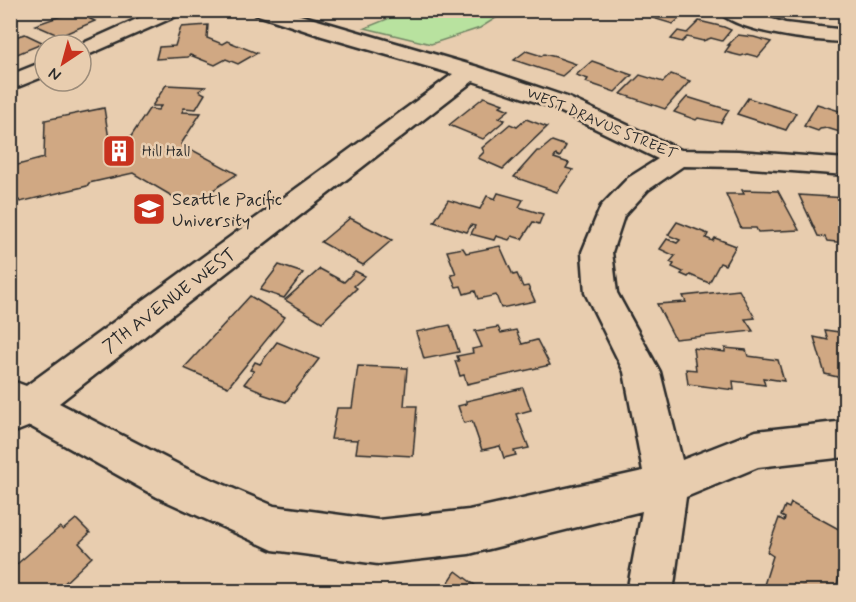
<svg xmlns="http://www.w3.org/2000/svg" width="856" height="602" font-family="Mynerve,sans-serif">
	<style>
		.green { fill: #b8e29f; stroke: #728665; stroke-width: 1.5 }
		.building { fill: #d0a883; stroke: #2b2b2b; stroke-width: 1.5 }
		.lines { fill: none; stroke-linecap: round; stroke-linejoin: round }
		.minor-casing { stroke: #2b2b2b; stroke-width: 5 }
		.minor { fill: #e8cdaf; fill-rule: evenodd }
		.labels { text-anchor: middle; stroke-width: 5; stroke-linejoin: round; paint-order: stroke }
		.far-street-label { font-size: 15px; fill: #2b2b2b; stroke: #e8cdaf }
		.far-poi-label { font-size: 15px; fill: #2b2b2b; stroke: #e8cdaf; text-anchor: start }
		.poi-label { font-size: 18px; fill: #2b2b2b; stroke: #e8cdaf; text-anchor: start }
		.street-label { font-size: 18px; fill: #2b2b2b; stroke: #e8cdaf }
	</style>
	<rect width="100%" height="100%" fill="#e8cdaf"/>
	<filter id="ink" filterUnits="userSpaceOnUse"><feTurbulence type="fractalNoise" baseFrequency=".0167" numOctaves="2"/><feDisplacementMap in="SourceGraphic" scale="12" xChannelSelector="R" yChannelSelector="G"/><feConvolveMatrix kernelMatrix="1 2 1 2 8 2 1 2 1" color-interpolation-filters="sRGB"/></filter>
	<g filter="url(#ink)">
		<polygon class="green" points="407,11 407,10 507,11 480,28 431,44 365,28"/>
		<g class="building">
			<polygon points="78,10 105,13 90,19 95,21 60,36 35,25"/>
			<polygon points="649,10 683,10 687,12 673,24 646,16 650,13 647,12"/>
			<polygon points="699,21 724,27 731,30 722,41 711,38 703,41 687,37 682,42 671,39 678,31 687,33"/>
			<polygon points="208,25 207,38 222,44 227,41 257,53 238,64 226,59 215,65 190,55 188,57 156,59 159,47 175,46 181,27"/>
			<polygon points="25,34 44,43 10,57 10,35 15,37"/>
			<polygon points="738,35 754,37 771,42 758,57 747,54 741,56 725,52 730,45 728,45"/>
			<polygon points="526,51 542,56 544,54 556,57 576,64 562,76 514,60"/>
			<polygon points="592,61 632,75 615,92 586,82 588,79 576,75"/>
			<polygon points="671,74 690,81 665,109 621,94 640,75 663,82"/>
			<polygon points="166,85 205,87 199,91 205,94 196,109 184,108 182,112 201,113 181,144 237,174 189,206 133,173 89,183 87,186 20,202 19,200 10,202 10,167 44,158 45,120 104,108 110,145 128,141 149,109 158,110 161,106 152,106"/>
			<polygon points="484,97 503,104 500,106 509,110 499,118 505,120 483,139 449,125"/>
			<polygon points="687,97 729,110 721,123 698,118 696,120 674,112"/>
			<polygon points="748,98 796,113 786,130 737,114"/>
			<polygon points="817,104 846,113 846,134 827,128 820,129 818,131 804,126"/>
			<polygon points="526,119 547,127 503,169 478,158 484,152 482,148 510,124 517,127"/>
			<polygon points="552,141 566,146 560,157 556,155 554,158 569,163 566,168 573,170 557,192 514,177 537,151 540,151"/>
			<polygon points="742,190 778,191 799,230 758,232 756,228 741,228 726,194 744,194"/>
			<polygon points="498,193 523,200 519,207 543,214 539,224 533,222 522,239 512,236 509,240 496,236 494,240 471,234 475,226 471,225 467,232 434,222 448,200 480,209 487,196 495,199"/>
			<polygon points="799,195 846,198 846,243 827,241 825,237 818,236"/>
			<polygon points="350,218 392,240 363,265 321,242"/>
			<polygon points="677,222 708,234 706,238 713,241 715,238 736,246 725,265 720,263 709,283 690,275 688,277 681,274 683,272 672,267 674,264 670,262 675,256 660,249 667,239 677,243 680,240 668,235"/>
			<polygon points="500,246 513,275 517,274 523,287 528,286 535,301 501,308 496,295 478,299 475,291 464,294 461,286 456,287 451,275 456,274 447,251 463,248 466,253"/>
			<polygon points="279,265 303,273 284,298 260,290"/>
			<polygon points="320,269 344,282 355,271 365,276 354,286 357,288 322,322 285,300"/>
			<polygon points="739,290 755,318 745,319 753,331 675,339 657,304 686,302 683,296"/>
			<polygon points="250,296 285,317 228,387 184,368"/>
			<polygon points="450,325 459,352 424,359 416,332"/>
			<polygon points="498,327 501,333 516,330 522,344 537,340 550,365 467,384 464,375 460,376 455,361 459,361 457,356 473,353 472,349 482,347 475,331"/>
			<polygon points="825,330 846,333 846,379 825,374 814,337 828,340"/>
			<polygon points="277,342 319,359 286,402 262,394 263,392 244,384 254,371 250,370 255,362 260,364"/>
			<polygon points="693,348 725,352 725,348 746,350 748,356 778,360 784,381 763,378 765,385 733,381 734,390 688,384 686,369 696,370"/>
			<polygon points="358,366 407,368 404,406 417,406 413,456 356,453 358,440 331,439 337,408 352,408"/>
			<polygon points="523,388 531,410 516,414 529,448 514,451 516,455 504,458 500,446 482,450 472,421 464,423 458,406 466,404 466,401"/>
			<polygon points="791,503 846,533 846,551 835,592 811,592 803,587 802,592 774,592 764,585 773,556 767,552 779,518 784,521 785,518 781,516 785,506 789,508"/>
			<polygon points="76,519 90,533 79,543 92,557 55,592 10,592 10,570 60,527 63,530"/>
			<polygon points="456,571 484,592 442,592"/>
		</g>
		<g class="lines">
			<defs>
				<g id="minor">
					<polygon points="157,10 183,10 181,14 81,58 81,45 79,45"/>
					<path d="M 253,10 L 283,10 L 478,67 L 567,97 L 681,150 L 738,151 L 846,159 L 846,175 L 738,167 L 683,166 L 648,190 L 624,216 L 612,252 L 617,293 L 660,372 L 682,460 L 756,431 L 846,421 L 846,457 L 758,467 L 686,497 L 673,592 L 627,592 L 642,511 L 469,554 L 378,564 L 273,550 L 157,497 L 30,426 L 10,434 L 10,380 L 26,386 L 453,74 L 322,36 L 255,14 ZM 473,81 L 551,107 L 658,159 L 628,178 L 601,206 L 582,252 L 585,293 L 624,372 L 643,471 L 469,510 L 378,520 L 274,506 L 187,469 L 59,403 Z"/>
					<path d="M 718,10 L 744,10 L 785,23 L 846,30 L 846,42 C 818,41 734,33 718,10 Z"/>
					<polygon points="45,61 45,76 10,90 10,75"/>
				</g>
			</defs>
			<use href="#minor" class="minor-casing"/>
			<use href="#minor" class="minor"/>
		</g>
	</g>
	<defs>
		<symbol id="building-square" viewBox="-11 -11 22 22"><rect x="-9" y="-9" width="18" height="18" rx="4" fill="#c8321e" stroke="#e8cdaf"/><path d="M-4-6H4V6H1V3H-1V6H-4ZM-2.5-4.3h1.7v1.8h-1.7ZM.8-4.3h1.7v1.8H.8ZM-2.5-1h1.7V.8h-1.7ZM.8-1h1.7V.8H.8Z" fill="#fff"/></symbol>
		<symbol id="university-square" viewBox="-11 -11 22 22"><rect x="-9" y="-9" width="18" height="18" rx="4" fill="#c8321e" stroke="#e8cdaf"/><path d="M0-5L7-2L0 1L-7-2ZM-4 1L0 2.5L4 1V4Q0 6-4 4Z" fill="#fff"/></symbol>
	</defs>
	<g fill-rule="evenodd">
		<use href="#building-square" x="100" y="132" width="38" height="38"/>
		<use href="#university-square" x="130" y="190" width="38" height="38"/>
	</g>
	<g class="labels">
		<g class="far-street-label">
			<text transform="translate(602 123) rotate(23)" y="5">WEST DRAVUS STREET</text>
		</g>
		<g class="far-poi-label">
			<text x="142" y="156">Hill Hall</text>
		</g>
		<g class="poi-label">
			<text x="172" y="205">Seattle Pacific<tspan x="172" dy="21">University</tspan></text>
		</g>
		<g class="street-label">
			<text transform="translate(169 300) rotate(-37)" y="6">7TH AVENUE WEST</text>
		</g>
	</g>
	<rect width="856" height="602" fill="none" stroke="#e8cdaf" stroke-width="36"/>
	<rect x="18" y="18" width="820" height="566" fill="none" stroke="#2b2b2b" stroke-width="2" filter="url(#ink)"/>
	<g transform="translate(63 63) rotate(216)"><circle r="28" fill="#e8cdaf" stroke="#9c8c7a" stroke-width="1.5"/>
	<path d="M0-4.5L10 22L0 15L-10 22Z" fill="#c8321e"/>
	<text y="-9" font-size="16" font-weight="bold" text-anchor="middle" fill="#2b2b2b">N</text>
	</g>
</svg>
